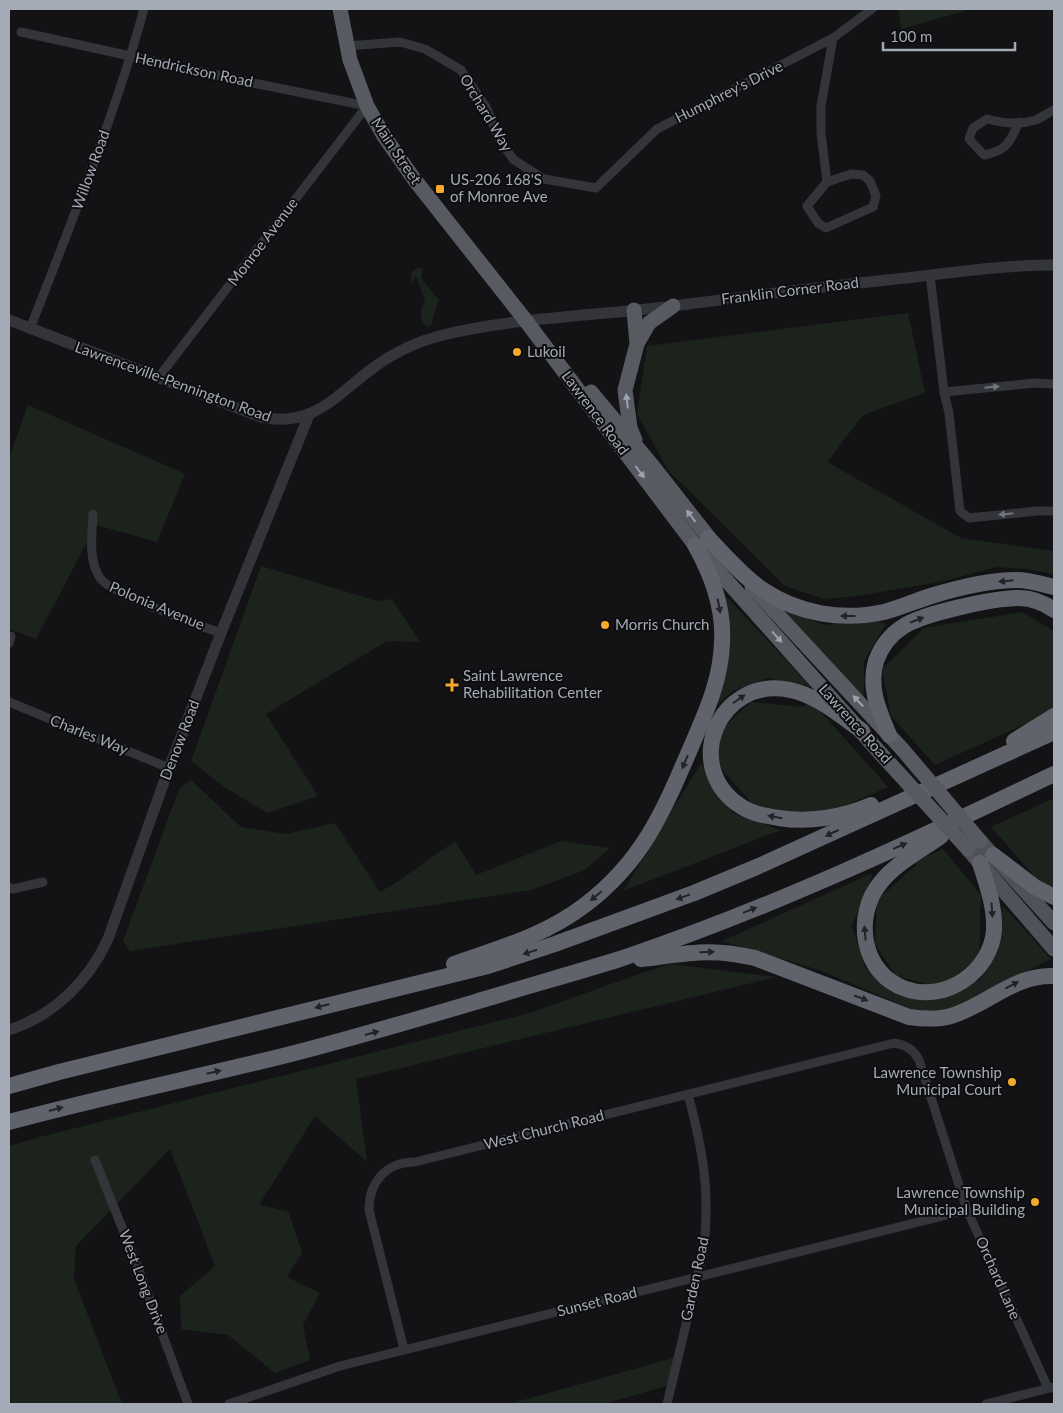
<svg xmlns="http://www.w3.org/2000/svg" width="1063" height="1413" font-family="Lato,sans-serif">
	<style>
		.green { fill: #1b231c }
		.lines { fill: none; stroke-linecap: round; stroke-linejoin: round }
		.minor { stroke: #34353a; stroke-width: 9 }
		.tertiary { stroke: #34353a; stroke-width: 11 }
		.primary { stroke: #505259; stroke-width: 15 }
		.trunk { stroke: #585a62; stroke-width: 15 }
		.motorway { stroke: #60636b; stroke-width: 16 }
		.trunk-bridge { stroke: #585a62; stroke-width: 15 }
		.oneway { fill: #72757e }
		.oneway2 { fill: #9ca2ae }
		.oneway3 { fill: #222327 }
		.poi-dot { fill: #f6a92a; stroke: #0e0e10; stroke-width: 2 }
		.labels { text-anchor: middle; stroke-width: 4; stroke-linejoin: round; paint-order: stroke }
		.street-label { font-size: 15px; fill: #a4aab6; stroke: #0e0e10 }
		.poi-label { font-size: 15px; fill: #a4aab6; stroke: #0e0e10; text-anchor: start }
	</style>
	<rect width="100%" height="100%" fill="#131315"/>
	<g class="green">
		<polygon points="898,9 965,9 964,11 901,29"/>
		<path d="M 418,267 L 423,269 L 421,278 L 439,300 L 434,314 L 432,324 L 428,327 L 423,324 C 420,314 419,310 425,301 L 416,276 L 412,283 L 411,281 L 411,273 Z"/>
		<polygon points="908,313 925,393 863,415 827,462 961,538 1054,551 1054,574 1026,569 997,567 940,582 858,596 824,599 785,586 668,470 637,414 647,346"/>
		<polygon points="28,405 185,474 157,542 96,525 36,639 9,629 9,458"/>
		<polygon points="261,566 377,601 392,599 420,642 387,641 266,714 318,796 267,813 226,788 191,761"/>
		<polygon points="724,594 811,687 767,678 733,691 714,708"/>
		<polygon points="783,610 825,625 872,619 886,624 864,661 864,698"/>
		<polygon points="1022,612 1054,631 1054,711 935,765 891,716 882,669 924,628"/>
		<polygon points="751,702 802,707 812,702 888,787 824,815 757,809 716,763 721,730"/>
		<polygon points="701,763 733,813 781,830 623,891"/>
		<polygon points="191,780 241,827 286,834 335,823 380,892 400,880 455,841 476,875 561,841 610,848 585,870 531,890 130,951 123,941 179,789"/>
		<polygon points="1054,798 1054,898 991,827"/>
		<polygon points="943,849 981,895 979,959 939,987 896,976 875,944 877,900 916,865 913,862"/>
		<polygon points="873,873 852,926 865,967 900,995 935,998 980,980 994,954 1003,906 1051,959 952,1009 916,1011 819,970 722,941"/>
		<polygon points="671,964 776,977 356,1079 367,1162 315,1116 259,1205 288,1211 302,1253 287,1277 320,1293 303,1325 310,1360 275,1373 228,1335 181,1329 180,1296 215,1266 170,1149 76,1246 74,1279 122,1404 9,1404 9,1146 40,1137 530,1013 642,973"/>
		<polygon points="677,1357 669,1385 605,1404 509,1404"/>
	</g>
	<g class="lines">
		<g class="minor">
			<polyline points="21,32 253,83 367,106 158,378"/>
			<polyline points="346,46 400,42 425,49 461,70 486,107 500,141 514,160 544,179 596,188 657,129 833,38 872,9"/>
			<path d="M 1019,122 C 1010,142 1007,151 984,155 L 969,139 L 973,128 L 987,119 C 1002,123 1020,125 1036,120 C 1042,117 1048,113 1054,110"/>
			<polyline points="827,182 851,174 863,175 870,181 876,196 873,207 826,228 818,223 807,206 827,182 821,133 821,106 833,38"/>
			<polyline points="930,275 944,392 949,413 960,511 969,518 1037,511 1054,511"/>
			<path d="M 30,329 C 71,223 114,118 144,9"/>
			<polyline points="944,392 1035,383 1054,384"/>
			<path d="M 93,514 C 92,534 88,560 100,578 C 110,593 200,626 221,633"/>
			<polyline points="9,643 11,636"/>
			<polyline points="9,702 169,768"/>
			<polyline points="9,887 13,889 43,882"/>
			<polyline points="95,1160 139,1270 188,1404"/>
			<path d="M 404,1349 L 369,1210 C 369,1182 386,1162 415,1162 L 894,1043 C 906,1045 913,1049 919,1060 L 967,1210 L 1048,1388"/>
			<polyline points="229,1404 340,1366 967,1210"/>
			<path d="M 667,1404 L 704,1249 C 710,1189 703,1151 688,1094"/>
			<polyline points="986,1404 1054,1387"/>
		</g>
		<g class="tertiary">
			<path d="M 9,320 L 261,417 C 313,428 335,396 373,368 C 393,353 419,341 443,335 C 518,317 597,316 673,306 C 750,296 828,286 906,278 C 955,272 1005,265 1054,265"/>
			<path d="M 9,1030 C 54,1015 88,982 108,939 L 169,768 L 221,633 L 309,415"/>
		</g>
		<g class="primary">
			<polyline points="980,841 1054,923"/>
			<polyline points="968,849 1054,949"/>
		</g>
		<g class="trunk">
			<polyline points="340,9 350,60 367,106 384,136 414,179 526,321 695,545 881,754"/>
			<polyline points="634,310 637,344 625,390 630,428 635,440"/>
			<polyline points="638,342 649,323 673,306"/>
			<polyline points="591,392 651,464 717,548"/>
			<polyline points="752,587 903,750"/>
		</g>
		<g class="motorway">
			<path d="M 708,538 C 725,555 742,576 763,590 C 799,614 842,621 884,612 C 900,608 915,601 931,596 C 957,588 989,580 1017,580 C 1029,580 1042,584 1054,587"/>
			<path d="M 862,731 C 840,715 816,695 790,690 C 718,675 680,769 742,807 C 753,814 766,816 779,818 C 809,823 843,817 871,805"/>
			<path d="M 889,735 C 879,711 868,688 876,661 C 881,647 891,634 904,626 C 925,613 994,598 1019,598 C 1031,598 1044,603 1054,610"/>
			<polyline points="1014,741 1054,716"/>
			<path d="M 941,836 C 922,850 896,863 881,882 C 853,915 861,974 906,989 C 946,1003 991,971 994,930 C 995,906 987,885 980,863"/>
			<polyline points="993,855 1035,887 1054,897"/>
			<path d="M 641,959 C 685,954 710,947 755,958 L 909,1017 C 923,1019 937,1020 951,1016 C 987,1005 1015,974 1054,976"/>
			<path d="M 454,964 C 500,948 546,935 585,905 C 643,861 663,812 691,747 C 706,712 721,680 722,642 C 724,608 712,575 695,545"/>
			<polyline points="9,1086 59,1072 488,966 555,944 694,893 759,866 1054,732"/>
			<path d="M 9,1122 C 98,1098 189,1079 279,1057 C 351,1039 421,1018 492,997 C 535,984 578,972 620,959 C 769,909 912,842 1054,774"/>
		</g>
		<g class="trunk-bridge">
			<polyline points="903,750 980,841"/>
			<polyline points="881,754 968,849"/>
		</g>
	</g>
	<defs><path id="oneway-solid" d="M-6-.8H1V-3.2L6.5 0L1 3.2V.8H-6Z" transform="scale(1.25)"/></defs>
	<g class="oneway">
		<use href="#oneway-solid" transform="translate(992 387) rotate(-6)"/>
		<use href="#oneway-solid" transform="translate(1006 514) rotate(174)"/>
	</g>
	<g class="oneway2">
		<use href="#oneway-solid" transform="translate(627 401) rotate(-97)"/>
		<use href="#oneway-solid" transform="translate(640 472) rotate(53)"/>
		<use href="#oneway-solid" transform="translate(691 516) rotate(-127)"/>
		<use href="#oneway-solid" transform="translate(777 637) rotate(48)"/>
		<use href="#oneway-solid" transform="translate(858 701) rotate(-133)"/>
	</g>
	<g class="oneway3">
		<use href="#oneway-solid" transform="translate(1006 581) rotate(174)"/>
		<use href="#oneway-solid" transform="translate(719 606) rotate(79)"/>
		<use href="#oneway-solid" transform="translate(848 616) rotate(180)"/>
		<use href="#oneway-solid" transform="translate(917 620) rotate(-21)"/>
		<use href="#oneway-solid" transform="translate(739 699) rotate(-35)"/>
		<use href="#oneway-solid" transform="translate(685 762) rotate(113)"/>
		<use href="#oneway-solid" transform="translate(775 817) rotate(-170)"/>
		<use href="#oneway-solid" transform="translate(832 833) rotate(155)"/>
		<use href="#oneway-solid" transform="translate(900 846) rotate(-23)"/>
		<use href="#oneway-solid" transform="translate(596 896) rotate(140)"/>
		<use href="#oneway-solid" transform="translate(683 897) rotate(160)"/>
		<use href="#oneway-solid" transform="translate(750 910) rotate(-22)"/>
		<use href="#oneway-solid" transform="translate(992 910) rotate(86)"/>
		<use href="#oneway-solid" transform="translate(865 933) rotate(-95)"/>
		<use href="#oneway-solid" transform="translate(530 952) rotate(162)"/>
		<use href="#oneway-solid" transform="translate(707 952) rotate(-1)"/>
		<use href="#oneway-solid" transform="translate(1012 985) rotate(-28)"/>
		<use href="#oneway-solid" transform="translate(861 998) rotate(21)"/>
		<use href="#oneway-solid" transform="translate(322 1006) rotate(166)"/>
		<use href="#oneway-solid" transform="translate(372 1033) rotate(-15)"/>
		<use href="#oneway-solid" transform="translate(214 1072) rotate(-13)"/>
		<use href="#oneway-solid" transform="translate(56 1109) rotate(-15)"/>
	</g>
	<g class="poi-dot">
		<rect x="435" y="184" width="10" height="10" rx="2.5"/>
		<circle cx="517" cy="352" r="5"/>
		<circle cx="605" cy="625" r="5"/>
		<path d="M449.5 677.5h5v5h5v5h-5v5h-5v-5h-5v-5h5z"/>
		<circle cx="1012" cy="1082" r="5"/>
		<circle cx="1035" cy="1202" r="5"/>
	</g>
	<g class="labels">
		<g class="street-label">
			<text transform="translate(194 70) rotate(12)" y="5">Hendrickson Road</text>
			<text transform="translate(729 92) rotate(-27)" y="5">Humphrey's Drive</text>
			<text transform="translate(486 113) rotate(59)" y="5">Orchard Way</text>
			<text transform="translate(396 151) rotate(56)" y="5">Main Street</text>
			<text transform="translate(91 170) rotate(-70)" y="5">Willow Road</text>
			<text transform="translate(263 242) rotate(-53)" y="5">Monroe Avenue</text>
			<text transform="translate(790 291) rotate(-7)" y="5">Franklin Corner Road</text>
			<text transform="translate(173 382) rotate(20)" y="5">Lawrenceville-Pennington Road</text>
			<text transform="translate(595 413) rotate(53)" y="5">Lawrence Road</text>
			<text transform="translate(157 606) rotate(23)" y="5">Polonia Avenue</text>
			<text transform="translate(855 724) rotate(48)" y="5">Lawrence Road</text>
			<text transform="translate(89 735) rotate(22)" y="5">Charles Way</text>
			<text transform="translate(180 740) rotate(-69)" y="5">Denow Road</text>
			<text transform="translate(544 1130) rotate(-14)" y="5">West Church Road</text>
			<text transform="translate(998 1278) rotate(66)" y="5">Orchard Lane</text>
			<text transform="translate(695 1279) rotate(-78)" y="5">Garden Road</text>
			<text transform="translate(143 1282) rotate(69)" y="5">West Long Drive</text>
			<text transform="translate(597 1302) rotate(-14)" y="5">Sunset Road</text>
		</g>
		<g class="poi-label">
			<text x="450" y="185">US-206 168'S<tspan x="450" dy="17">of Monroe Ave</tspan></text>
			<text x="527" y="357">Lukoil</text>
			<text x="615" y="630">Morris Church</text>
			<text x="463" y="681">Saint Lawrence<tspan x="463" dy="17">Rehabilitation Center</tspan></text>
			<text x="1002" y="1078" text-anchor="end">Lawrence Township<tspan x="1002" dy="17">Municipal Court</tspan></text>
			<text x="1025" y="1198" text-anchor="end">Lawrence Township<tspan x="1025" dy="17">Municipal Building</tspan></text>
		</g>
	</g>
	<rect width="1063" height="1413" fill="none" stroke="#a4aab6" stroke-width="20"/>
	<path d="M883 42v8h132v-8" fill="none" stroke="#a4aab6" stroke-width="2.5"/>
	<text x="890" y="42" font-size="15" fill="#a4aab6" stroke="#0e0e10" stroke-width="4" paint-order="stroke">100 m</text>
</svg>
